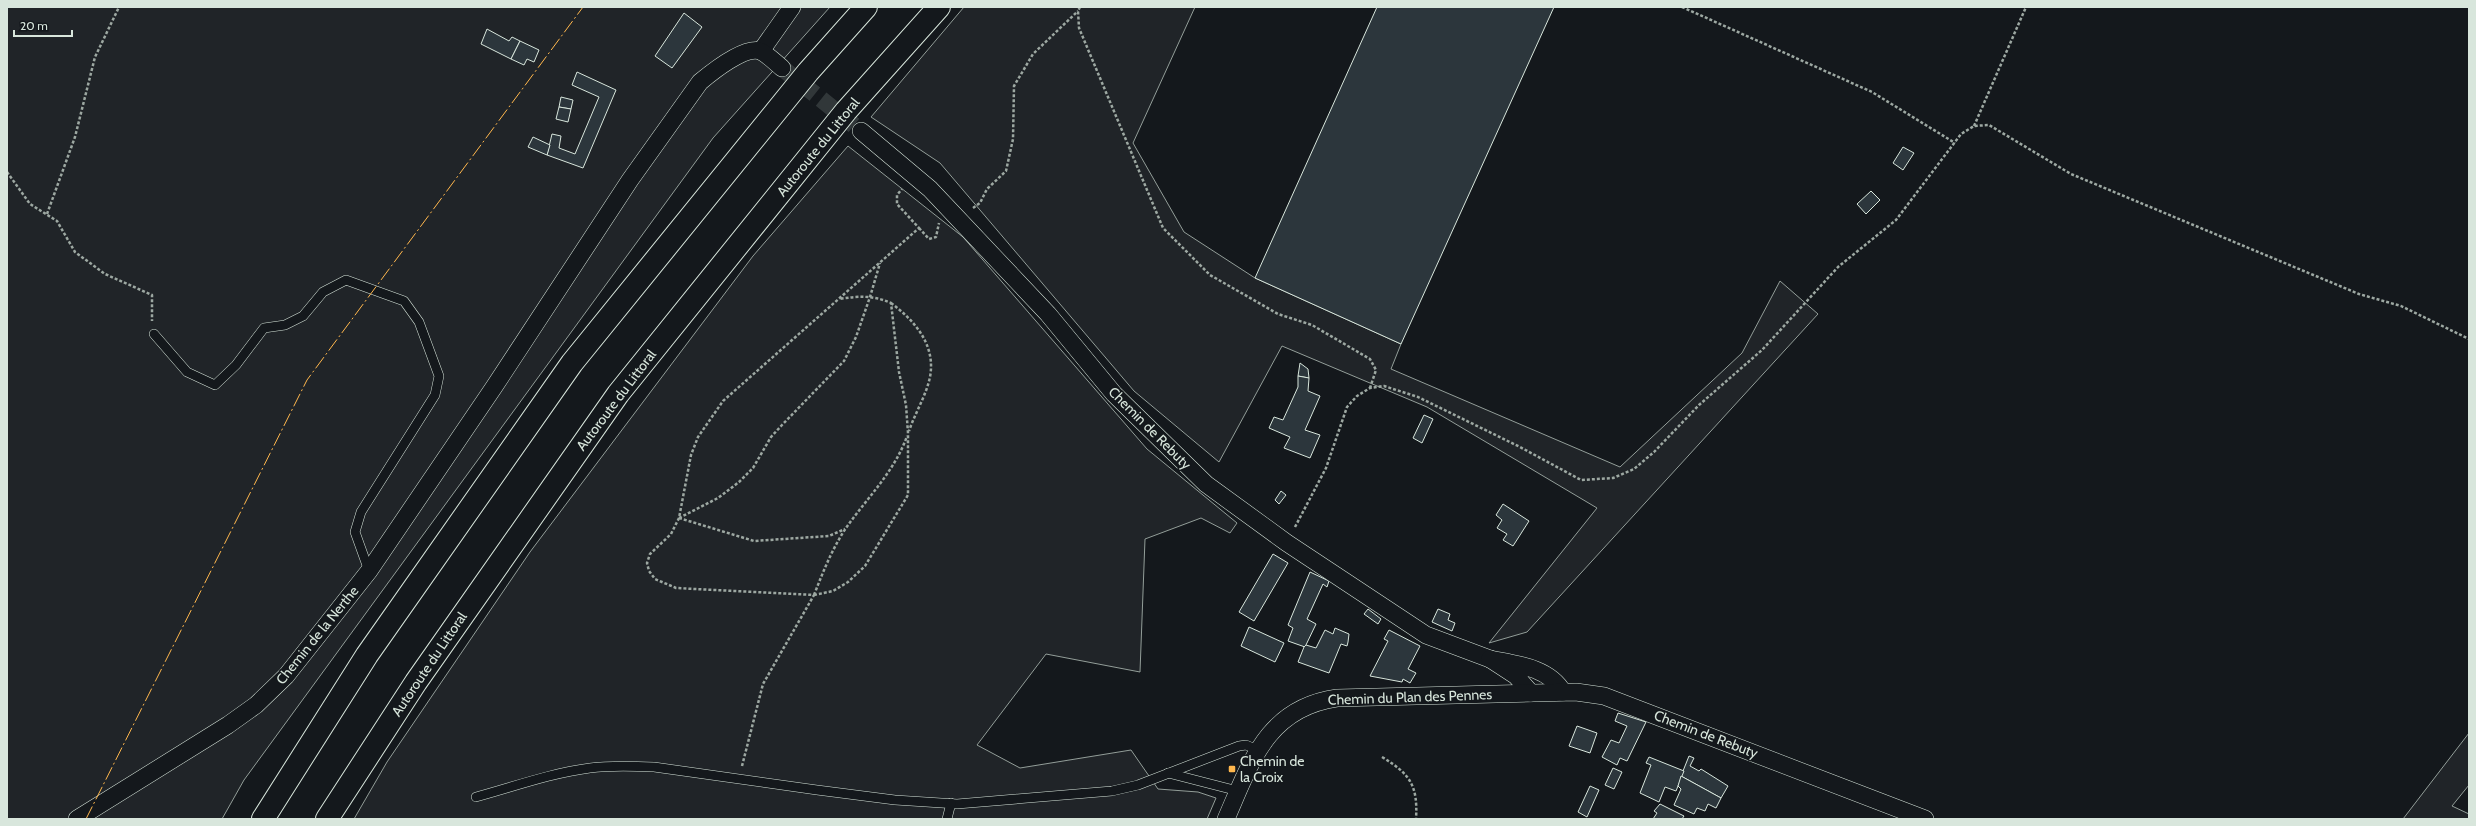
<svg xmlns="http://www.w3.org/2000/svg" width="2476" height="826" font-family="Cabin,sans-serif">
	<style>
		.green { fill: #202428; stroke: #939e99 }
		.building { fill: #2c363c; stroke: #d8e6dc }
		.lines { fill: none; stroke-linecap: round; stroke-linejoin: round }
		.minor-tunnel { stroke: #313739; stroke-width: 17; stroke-dasharray: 17 8; stroke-linecap: butt }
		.service-casing { stroke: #d8e6dc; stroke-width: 10 }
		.minor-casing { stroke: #d8e6dc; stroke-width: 18 }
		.motorway-casing { stroke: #d8e6dc; stroke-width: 24 }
		.path { stroke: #9da8a2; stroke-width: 2.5; stroke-dasharray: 3 2; stroke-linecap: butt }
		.service { stroke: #14181c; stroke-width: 9 }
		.minor { stroke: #14181c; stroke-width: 17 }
		.motorway { stroke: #14181c; stroke-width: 22 }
		.power { stroke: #ffb74d; stroke-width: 1; stroke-dasharray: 14 3 2 3; stroke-linecap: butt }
		.poi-dot { fill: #ffb74d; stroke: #14181c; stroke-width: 1.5 }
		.labels { text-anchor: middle; stroke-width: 3; stroke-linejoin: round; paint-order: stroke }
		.street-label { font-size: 14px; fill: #d8e6dc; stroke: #14181c }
		.poi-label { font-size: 14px; fill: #d8e6dc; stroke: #14181c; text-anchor: start }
	</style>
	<rect width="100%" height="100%" fill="#14181c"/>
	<g class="green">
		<polygon points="7,7 830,7 713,138 244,780 222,819 7,819"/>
		<polygon points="964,7 1195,7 1133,143 1184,232 1255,278 1401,344 1391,369 1620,467 1742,353 1780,281 1818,314 1527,632 1489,643 1597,508 1427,407 1282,346 1219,462 1134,391 940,163 871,117"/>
		<polygon points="848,146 963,237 1147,449 1237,523 1230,533 1201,518 1145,539 1140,672 1046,654 977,745 1020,768 1131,750 1158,789 1198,792 1216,798 1207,819 354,819 387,762 530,552 753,256"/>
		<polygon points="2469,733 2469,785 2452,806 2469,814 2469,819 2403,819"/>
	</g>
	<g class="building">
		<polygon points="1377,7 1554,7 1401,344 1255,278"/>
		<polygon points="684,13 702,27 672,68 655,56"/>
		<polygon points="487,29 509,41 512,37 520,41 511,59 481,44"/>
		<polygon points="520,41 539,50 534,62 527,59 524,65 511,59"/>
		<polygon points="577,72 616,90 583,168 547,155 552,134 561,136 559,148 575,154 599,97 572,85"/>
		<polygon points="561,97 573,100 571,109 559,107"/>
		<polygon points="559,107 571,109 568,122 556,119"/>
		<polygon points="533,137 550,145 547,155 528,147"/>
		<polygon points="1903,147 1914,153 1903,170 1893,163"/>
		<polygon points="1871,191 1880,200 1866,214 1857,204"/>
		<polygon points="1300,363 1308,369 1309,378 1298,376"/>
		<polygon points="1298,376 1309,378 1308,391 1320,396 1305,430 1320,435 1310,458 1284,448 1290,437 1269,428 1274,417 1283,420 1298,387"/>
		<polygon points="1424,415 1433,419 1422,443 1413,438"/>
		<polygon points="1281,491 1286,495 1279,504 1275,500"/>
		<polygon points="1503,504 1529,521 1513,546 1503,540 1507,534 1497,528 1502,520 1496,515"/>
		<polygon points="1273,554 1288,563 1254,621 1239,612"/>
		<polygon points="1310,572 1329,581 1327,587 1323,584 1307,619 1316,624 1305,647 1288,641 1293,628 1288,625"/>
		<polygon points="1368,609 1381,619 1378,624 1364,614"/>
		<polygon points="1438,609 1450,614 1448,620 1455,623 1452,631 1432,622"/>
		<polygon points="1249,627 1284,643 1275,662 1241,646"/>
		<polygon points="1335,628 1349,634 1348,642 1347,646 1341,644 1329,673 1298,662 1304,647 1306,645 1316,648 1325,630 1333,634"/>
		<polygon points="1389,630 1420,646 1408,669 1416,673 1410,683 1403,679 1402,682 1370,676 1388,641 1384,639"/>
		<polygon points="1618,713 1646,722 1627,761 1620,758 1617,765 1602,757 1611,740 1619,743 1627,726 1615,721"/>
		<polygon points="1577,726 1597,733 1590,753 1569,746"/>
		<polygon points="1689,756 1694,758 1690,766 1699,771 1701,769 1728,786 1721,798 1681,776"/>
		<polygon points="1649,757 1684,771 1676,791 1665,787 1659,802 1640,793 1651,765 1646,763"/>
		<polygon points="1613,768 1622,772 1614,789 1605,785"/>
		<polygon points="1681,776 1721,798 1716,808 1708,804 1705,811 1697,808 1694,814 1674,805 1681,789 1678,786"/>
		<polygon points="1590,786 1599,790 1587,817 1578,812"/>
		<polygon points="1660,804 1684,816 1682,819 1653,819 1657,813 1654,811"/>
	</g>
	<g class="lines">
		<polyline class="minor-tunnel" points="782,68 861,131"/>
		<defs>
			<g id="service">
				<polyline points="154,334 187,372 215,385 236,365 264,328 285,325 303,316 323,292 346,280 404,301 419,322 439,376 435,395 361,512 355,532 369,571"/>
				<polyline points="1168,773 1238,791"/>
				<path d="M 476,797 C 513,787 551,773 590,768 C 611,765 633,766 654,767 L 817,790 L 895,800 L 957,804 L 1112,791 L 1138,785 L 1239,746 L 1246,745 L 1258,750"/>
				<polyline points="947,819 951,803"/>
			</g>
			<g id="minor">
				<polyline points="761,51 792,7"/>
				<polyline points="861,131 930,189 1048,314 1114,394 1206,484 1287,543 1426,635 1490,659"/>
				<path d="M 1531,693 L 1516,676 L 1490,659 C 1515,664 1549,667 1563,692"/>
				<path d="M 77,819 L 228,725 L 256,705 L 286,676 L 369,571 L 494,387 L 630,180 L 700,82 C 712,72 744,46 760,51 C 767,54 776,63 782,68"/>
				<path d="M 1226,819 C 1251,762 1267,708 1337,698 L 1576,692 L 1604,696 L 1925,819"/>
			</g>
			<g id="motorway">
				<polyline points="263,819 367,655 572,363 808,72 866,7"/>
				<polyline points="327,819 416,682 618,394 846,111 939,7"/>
			</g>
		</defs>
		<use href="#service" class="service-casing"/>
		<use href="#minor" class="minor-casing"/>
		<use href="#motorway" class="motorway-casing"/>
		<g class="path">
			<polyline points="1080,7 1078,11 1079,28 1163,228 1210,275 1278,314 1312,325 1370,359 1376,370 1370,388"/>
			<polyline points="1682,7 1872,92 1955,143"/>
			<polyline points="1974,126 2026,7"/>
			<polyline points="7,172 30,204 57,221 75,252 105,274 152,295 152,321"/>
			<polyline points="973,208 980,203 987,189 1006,171 1013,139 1014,86 1033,54 1078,11"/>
			<polyline points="47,214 75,137 95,57 119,7"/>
			<polyline points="919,228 929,239 936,237 939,223"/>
			<path d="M 891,303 C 915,321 936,345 930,377 C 926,396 915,413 909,431"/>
			<polyline points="679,518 718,498 739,482 753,468 771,437 782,425 844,361 856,337 870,297 880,263"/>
			<polyline points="679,518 754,541 829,536 845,529"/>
			<polyline points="1295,527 1326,468 1347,407 1357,396 1370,388 1384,386 1418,397 1520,447 1581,480 1613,478 1634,469 1654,452 1699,405 1762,350 1838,267 1896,220 1961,134 1974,126 1989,125 2071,174 2359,294 2401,306 2469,339"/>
			<path d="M 814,595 L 833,591 L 848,582 L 865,566 L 908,495 L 908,433 L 906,405 L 899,372 L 891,303 C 873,295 858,296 839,299"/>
			<path d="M 814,595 C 823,572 832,549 846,528 C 867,498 895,471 907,436"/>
			<path d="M 1382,757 C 1410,774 1418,785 1416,819"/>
			<polyline points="742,766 763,684 814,595 676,588 655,579 649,571 647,563 650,554 671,534 679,518 691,455 698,437 723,401 919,228 897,204 897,195 902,189"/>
		</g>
		<use href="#service" class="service"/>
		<use href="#minor" class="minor"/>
		<use href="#motorway" class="motorway"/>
		<polyline class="power" points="86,819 307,380 583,7"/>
	</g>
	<rect class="poi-dot" x="1228" y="765" width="8" height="8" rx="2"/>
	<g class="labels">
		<g class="street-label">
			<text transform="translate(818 147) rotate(-51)" y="5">Autoroute du Littoral</text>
			<text transform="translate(616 400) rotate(-53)" y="5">Autoroute du Littoral</text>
			<text transform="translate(1150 428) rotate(45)" y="5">Chemin de Rebuty</text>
			<text transform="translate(317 635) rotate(-51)" y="5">Chemin de la Nerthe</text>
			<text transform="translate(429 664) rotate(-56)" y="5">Autoroute du Littoral</text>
			<text transform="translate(1410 697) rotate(-2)" y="5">Chemin du Plan des Pennes</text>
			<text transform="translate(1706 734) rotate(21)" y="5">Chemin de Rebuty</text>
		</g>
		<g class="poi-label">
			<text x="1240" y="766">Chemin de<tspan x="1240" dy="16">la Croix</tspan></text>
		</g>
	</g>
	<rect width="2476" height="826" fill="none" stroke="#d8e6dc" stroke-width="16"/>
	<path d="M14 30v6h58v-6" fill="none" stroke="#d8e6dc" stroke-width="2"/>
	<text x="20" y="30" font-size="12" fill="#d8e6dc" stroke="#14181c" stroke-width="3" paint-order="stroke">20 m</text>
</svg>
